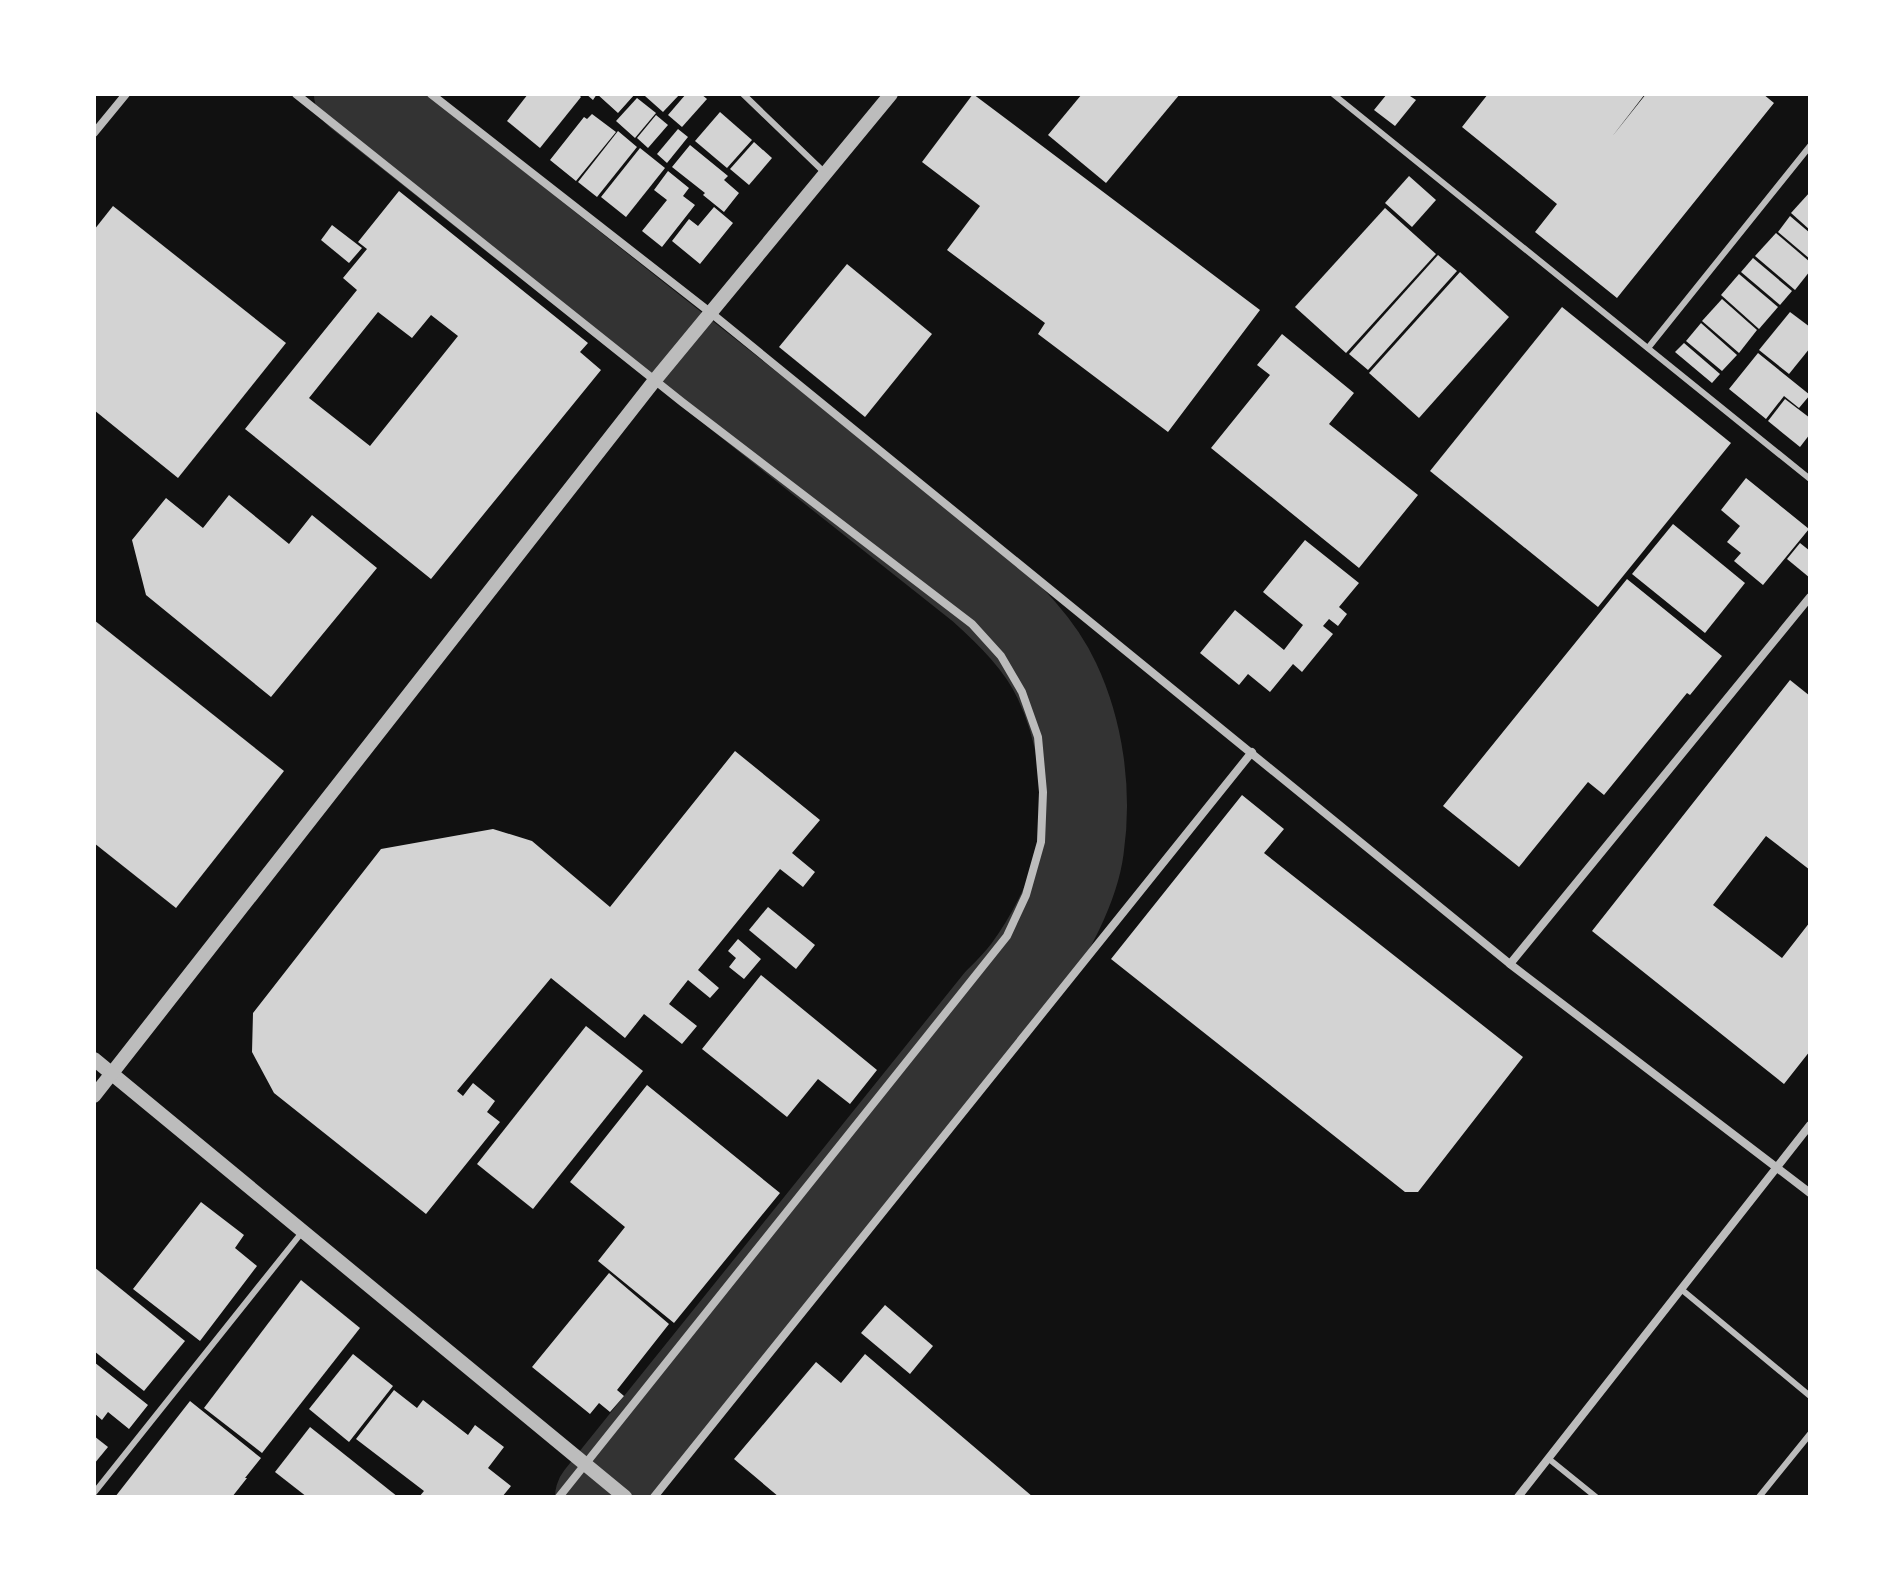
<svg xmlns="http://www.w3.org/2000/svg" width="1904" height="1591" font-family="Georgia,serif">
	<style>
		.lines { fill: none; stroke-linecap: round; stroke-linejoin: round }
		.stream { stroke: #333; stroke-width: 14 }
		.river { stroke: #333; stroke-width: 86 }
		.building { fill: #d3d3d3; fill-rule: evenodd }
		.service { stroke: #bcbcbc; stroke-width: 6 }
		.minor { stroke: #bcbcbc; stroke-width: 8 }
		.tertiary { stroke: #bcbcbc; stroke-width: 14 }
	</style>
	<rect width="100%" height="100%" fill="#111"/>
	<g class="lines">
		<polyline class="stream" points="929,1128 933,1082"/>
		<path class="river" d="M 357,94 L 980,588 C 1009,614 1040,644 1057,681 C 1081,732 1089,793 1081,848 C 1076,887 1049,938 1026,969 C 1017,981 1007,991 997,1001 L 598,1497"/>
	</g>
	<g class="building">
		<polygon points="528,94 578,94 581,97 540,148 507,121"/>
		<polygon points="586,94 635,94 618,113 597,94 593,100"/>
		<polygon points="647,94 680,94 663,112 645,96"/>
		<polygon points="686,94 701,94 707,99 682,127 668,115"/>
		<polygon points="973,94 1260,310 1168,432 1038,334 1045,323 947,250 980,206 922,162"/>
		<polygon points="1082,94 1180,94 1106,183 1048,135"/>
		<polygon points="1387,94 1407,94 1416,100 1395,126 1374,110"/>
		<polygon points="1488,94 1645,94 1611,138 1646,94 1763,94 1774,103 1617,298 1535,232 1557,204 1462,127"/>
		<polygon points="637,98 656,113 635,138 616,121"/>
		<polygon points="720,112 752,140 727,168 695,141"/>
		<polygon points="592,114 616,132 576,181 550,160 584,117 587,119"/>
		<polygon points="656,115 668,125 648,148 637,138"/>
		<polygon points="678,129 688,137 667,163 657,154"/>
		<polygon points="618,131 637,147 597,197 578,182"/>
		<polygon points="754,142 772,158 749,185 730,169"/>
		<polygon points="690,145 728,176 724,180 739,193 724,212 703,195 705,193 672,167"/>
		<polygon points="640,148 665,168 626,217 601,197"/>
		<polygon points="668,171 689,188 683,196 695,205 662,247 642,231 667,200 654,190"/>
		<polygon points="1409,176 1436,200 1412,227 1385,203"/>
		<path d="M 399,191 L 588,343 L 580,352 L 601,370 L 431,579 L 245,429 L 357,290 L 343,278 L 367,249 L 358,242 ZM 378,312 L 412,338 L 431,315 L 458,336 L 370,446 L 309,398 Z"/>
		<polygon points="1810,192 1810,230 1791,213"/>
		<polygon points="113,206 286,343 178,478 94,410 94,230"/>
		<polygon points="714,207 733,223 700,264 672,241 689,219 698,226"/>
		<polygon points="1385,208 1436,254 1346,353 1295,307"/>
		<polygon points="1790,216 1810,233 1810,259 1778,232"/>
		<polygon points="332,225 362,248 349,263 321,240"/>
		<polygon points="1776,233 1810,262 1810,271 1795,290 1755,256"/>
		<polygon points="1438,255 1457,271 1368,370 1349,354"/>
		<polygon points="1753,258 1792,291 1780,305 1741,272"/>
		<polygon points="847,264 932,334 865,417 779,347"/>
		<polygon points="1460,272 1509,317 1419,418 1369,373"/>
		<polygon points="1739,274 1778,307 1759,329 1721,295"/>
		<polygon points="1722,299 1757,330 1739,353 1702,321"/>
		<polygon points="1562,307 1731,443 1598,607 1430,471"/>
		<polygon points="1790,312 1810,327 1810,348 1789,374 1759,350"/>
		<polygon points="1701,323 1737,355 1722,371 1686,341"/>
		<polygon points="1282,334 1354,393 1329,424 1418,495 1359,568 1211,448 1270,375 1257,365"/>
		<polygon points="1684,343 1720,374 1712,383 1675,352"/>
		<polygon points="1758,353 1810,395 1799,408 1784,396 1766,419 1729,389"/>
		<polygon points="1785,399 1810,418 1810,434 1800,447 1768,421"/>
		<polygon points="1746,478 1809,529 1763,585 1734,561 1741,553 1727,542 1740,526 1721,510"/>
		<polygon points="229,495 289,544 312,515 377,568 271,697 146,595 132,540 166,498 203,528"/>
		<polygon points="1673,524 1745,583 1705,633 1632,574"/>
		<polygon points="1305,540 1359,583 1339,607 1347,614 1338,626 1329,619 1323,626 1333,634 1302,672 1293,664 1270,692 1248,674 1239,685 1200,653 1235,610 1284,650 1303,625 1263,592"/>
		<polygon points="1800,543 1810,551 1810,578 1787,559"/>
		<polygon points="1627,579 1722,656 1690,695 1687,693 1604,795 1588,782 1519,867 1443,806"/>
		<polygon points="94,620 284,771 176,908 94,843"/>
		<polygon points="1790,680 1810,696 1810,870 1766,836 1713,905 1782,958 1810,922 1810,1051 1784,1084 1592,931"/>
		<polygon points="735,751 820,820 792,853 815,872 803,887 780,869 698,970 719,988 710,998 688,980 669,1004 697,1026 682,1044 644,1014 625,1038 551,978 457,1091 463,1096 473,1083 495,1101 487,1112 500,1122 426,1214 274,1093 252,1052 253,1013 381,849 493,829 532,841 610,907"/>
		<polygon points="1242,795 1284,829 1264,853 1523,1057 1418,1192 1405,1192 1111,959"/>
		<polygon points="768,907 815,945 796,969 749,930"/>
		<polygon points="738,939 761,959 744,979 729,967 736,958 728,951"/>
		<polygon points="761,975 877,1070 850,1104 818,1079 787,1117 702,1049"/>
		<polygon points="586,1026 643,1071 533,1209 477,1164"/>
		<polygon points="647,1085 780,1193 674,1323 598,1261 625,1227 570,1182"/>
		<polygon points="201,1202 244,1235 235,1248 257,1266 200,1341 133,1289"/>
		<polygon points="94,1267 185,1341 144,1391 94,1351"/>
		<polygon points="609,1273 669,1324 617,1390 624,1396 610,1412 599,1403 590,1414 532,1367"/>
		<polygon points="301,1280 360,1328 262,1453 204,1408"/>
		<polygon points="885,1305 933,1346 910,1374 861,1333"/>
		<polygon points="353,1354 393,1386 349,1442 309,1409"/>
		<polygon points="865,1354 1033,1497 779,1497 734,1459 816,1362 841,1383"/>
		<polygon points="94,1362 148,1405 129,1429 108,1412 102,1420 94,1413"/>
		<polygon points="394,1390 417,1408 423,1400 468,1435 475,1425 504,1447 488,1468 511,1486 502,1497 419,1497 424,1491 356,1439"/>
		<polygon points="190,1401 261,1458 245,1478 247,1478 232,1497 115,1497"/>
		<polygon points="310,1427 398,1497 307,1497 275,1472"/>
		<polygon points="94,1436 108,1447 94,1464"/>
	</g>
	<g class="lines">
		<g class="service">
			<polyline points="743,94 825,173"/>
			<polyline points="1333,94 1810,479"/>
			<polyline points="1648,348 1810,146"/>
			<polyline points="1681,1289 1810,1396"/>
			<polyline points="1549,1459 1596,1497"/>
			<polyline points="94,1493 303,1231"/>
			<polyline points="1759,1497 1810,1434"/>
		</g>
		<g class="minor">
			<polyline points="296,94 682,402 972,624 1001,656 1022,692 1038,737 1043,792 1041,842 1026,895 1007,936 559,1497"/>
			<polyline points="431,94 711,313 1510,964 1810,1193"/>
			<polyline points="94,133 126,94"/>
			<polyline points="1510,964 1810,597"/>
			<polyline points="654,1497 1252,752"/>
			<polyline points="1518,1497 1810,1125"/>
		</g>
		<g class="tertiary">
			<polyline points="94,1059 625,1497"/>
			<polyline points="94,1096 655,380 891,94"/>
		</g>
	</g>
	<rect width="1904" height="1591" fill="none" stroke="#ffffff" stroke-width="192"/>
</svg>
